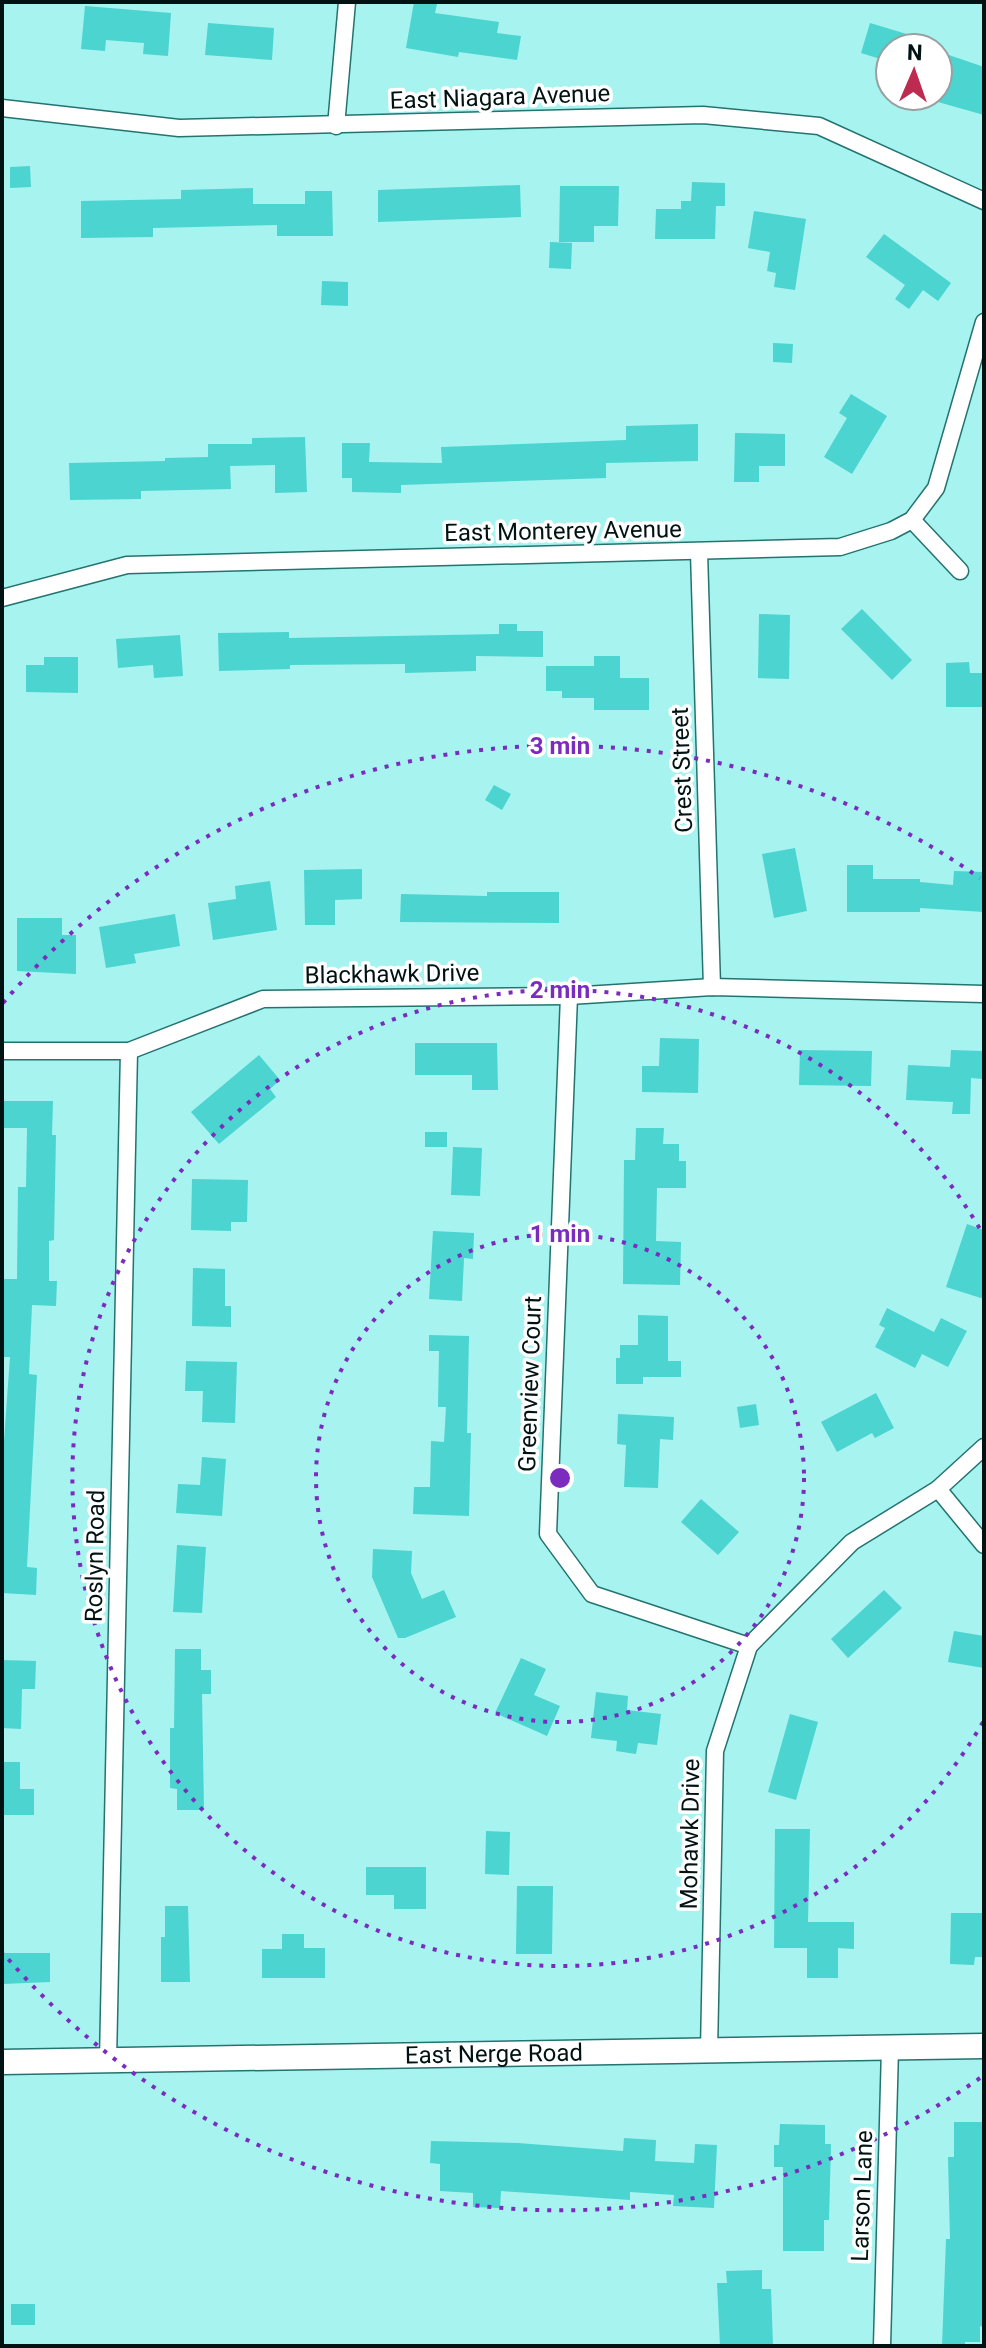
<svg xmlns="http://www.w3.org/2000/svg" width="986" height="2348" font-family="Roboto,sans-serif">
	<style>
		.building { fill: #4bd4d0 }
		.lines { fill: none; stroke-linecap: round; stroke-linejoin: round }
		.minor-casing { stroke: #237370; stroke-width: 19 }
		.secondary-casing { stroke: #237370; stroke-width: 27 }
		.minor { stroke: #fff; stroke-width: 16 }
		.secondary { stroke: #fff; stroke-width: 24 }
		.ring { fill: none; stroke: #7b2cbf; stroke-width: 4; stroke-dasharray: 4 8 }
		.labels { text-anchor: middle; stroke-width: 7; stroke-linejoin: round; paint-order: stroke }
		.street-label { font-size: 24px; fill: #001212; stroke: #fff }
		.centre { fill: #7b2cbf; stroke: #fff; stroke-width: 4 }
		.ring-label { font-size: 24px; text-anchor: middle; font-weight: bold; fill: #7b2cbf; stroke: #fff; stroke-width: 7; stroke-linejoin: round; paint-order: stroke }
	</style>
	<rect width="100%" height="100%" fill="#a7f3f0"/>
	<g class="building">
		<polygon points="414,2 437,4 435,13 499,22 497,33 521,36 517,60 459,52 458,57 406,48"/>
		<polygon points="85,6 171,13 168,56 143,54 144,43 106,40 105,51 81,49"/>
		<polygon points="208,23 274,28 272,60 205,55"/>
		<polygon points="870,23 940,44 940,48 890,48 890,62 861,53"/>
		<polygon points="946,54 984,67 984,115 938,102 938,77"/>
		<polygon points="30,166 31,187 10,188 10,167"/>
		<polygon points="692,182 725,183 725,206 716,206 715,239 655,239 656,209 681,209 681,201 691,201"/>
		<polygon points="520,185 521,217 378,222 378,190"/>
		<polygon points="560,186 619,186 618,226 594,226 594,242 559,242"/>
		<polygon points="253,188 253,204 305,204 305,191 332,191 333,236 277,236 277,225 153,228 153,237 81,238 81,201 181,199 181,190"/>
		<polygon points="754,211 806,219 795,290 774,287 776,273 767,271 770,252 748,248"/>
		<polygon points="884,234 951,283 938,301 923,290 909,309 895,299 905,285 866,257"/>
		<polygon points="550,242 572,243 571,269 549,268"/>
		<polygon points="322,281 348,282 348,306 321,305"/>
		<polygon points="773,343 793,344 792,363 773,362"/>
		<polygon points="851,394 887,416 852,474 824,457 847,418 839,413"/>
		<polygon points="698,424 698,461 606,463 606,478 401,485 401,493 352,492 352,478 342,478 342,443 370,443 369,462 442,463 441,447 626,440 626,426"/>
		<polygon points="735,433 785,434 785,466 759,466 759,482 734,482"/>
		<polygon points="305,437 307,492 275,493 275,465 230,466 231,489 141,491 141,499 70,500 69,463 165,461 165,458 208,457 208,444 252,444 252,438"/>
		<polygon points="862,609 912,660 892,680 841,629"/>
		<polygon points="759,614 790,615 789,679 758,678"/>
		<polygon points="499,624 517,624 517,631 543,631 543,657 476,656 476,671 405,673 405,664 290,665 290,669 219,671 218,633 289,632 289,638 499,634"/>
		<polygon points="180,635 183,676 154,678 153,665 118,668 116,639"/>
		<polygon points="594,656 620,656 620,678 649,678 649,710 594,710 594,698 562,698 562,691 546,691 546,666 594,666"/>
		<polygon points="44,657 78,657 78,693 26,692 26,665 44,665"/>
		<polygon points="969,662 970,673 984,673 984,707 946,707 946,663"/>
		<polygon points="494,785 511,794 502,810 485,800"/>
		<polygon points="795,848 807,911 774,918 762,854"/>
		<polygon points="847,865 873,865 873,879 920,879 920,882 953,885 954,871 984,872 984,912 920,908 920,912 847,912"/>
		<polygon points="362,869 362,899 335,900 335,925 305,925 304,870"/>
		<polygon points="270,881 277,930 213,940 208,903 236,899 235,886"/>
		<polygon points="487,892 559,892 559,923 400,922 401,894 487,896"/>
		<polygon points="175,914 180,946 134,954 136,963 106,968 99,927"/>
		<polygon points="17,918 62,918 62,935 76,935 76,974 17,971"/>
		<polygon points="660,1038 699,1039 698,1093 642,1092 642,1066 659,1066"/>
		<polygon points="415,1043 497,1043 498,1090 472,1090 472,1075 415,1075"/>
		<polygon points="800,1050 872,1051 871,1086 799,1085"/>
		<polygon points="951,1050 983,1051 982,1079 971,1078 970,1114 952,1114 953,1102 906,1100 908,1065 950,1067"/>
		<polygon points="259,1055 280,1080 270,1089 276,1097 219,1144 191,1112"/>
		<polygon points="2,1101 53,1101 52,1135 56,1135 54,1240 49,1241 49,1281 57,1281 56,1306 32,1305 29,1374 37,1375 27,1567 37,1568 36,1595 2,1593 2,1469 10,1357 2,1357 2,1279 17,1279 18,1187 26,1187 27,1128 2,1128"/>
		<polygon points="636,1128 664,1128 663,1144 679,1144 679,1161 686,1161 686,1188 657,1188 656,1241 681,1242 680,1285 623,1284 624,1160 635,1160"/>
		<rect x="425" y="1132" width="22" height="15"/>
		<polygon points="453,1147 482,1148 480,1196 451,1195"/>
		<polygon points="192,1179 248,1180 247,1222 231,1222 231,1231 191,1230"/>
		<polygon points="967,1224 984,1230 984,1299 946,1287"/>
		<polygon points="433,1231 474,1233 473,1259 464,1258 462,1301 429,1299"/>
		<polygon points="193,1268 225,1269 225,1306 231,1306 231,1327 192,1326"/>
		<polygon points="887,1308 934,1332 941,1318 967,1331 948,1367 922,1354 915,1368 875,1347 885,1328 879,1325"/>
		<polygon points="638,1315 668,1316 668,1361 681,1361 681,1377 643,1377 643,1384 616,1384 616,1358 620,1358 620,1345 638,1345"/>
		<polygon points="429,1335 469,1336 467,1433 471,1433 469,1516 413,1514 414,1487 430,1487 431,1441 444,1442 446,1407 438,1407 439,1351 429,1351"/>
		<polygon points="186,1361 237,1362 235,1423 202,1422 203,1391 185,1391"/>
		<polygon points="876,1393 894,1428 875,1438 872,1433 837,1452 821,1422"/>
		<polygon points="756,1404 759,1425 740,1428 737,1407"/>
		<polygon points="618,1414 674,1417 673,1440 660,1439 658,1488 624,1487 626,1445 617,1444"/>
		<polygon points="202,1457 226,1459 222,1516 176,1513 178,1484 200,1485"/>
		<polygon points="701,1499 739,1532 718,1555 681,1522"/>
		<polygon points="177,1545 206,1547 202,1613 173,1612"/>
		<polygon points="373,1549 412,1551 411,1573 422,1599 444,1590 456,1617 405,1638 398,1638 372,1577"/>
		<polygon points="884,1590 902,1608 848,1658 831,1639"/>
		<polygon points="954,1631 984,1636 984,1668 948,1662"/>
		<polygon points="175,1649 201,1649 201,1670 211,1670 211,1694 202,1694 204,1810 177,1810 177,1789 170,1788 170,1728 174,1728"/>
		<polygon points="521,1658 546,1669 534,1695 560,1706 547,1736 495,1713"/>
		<polygon points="2,1660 36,1661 35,1689 22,1689 21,1729 2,1728"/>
		<polygon points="596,1692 628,1696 627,1710 661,1714 657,1745 638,1743 636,1754 616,1751 617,1741 591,1738"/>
		<polygon points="790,1714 818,1722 796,1800 768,1792"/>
		<polygon points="2,1762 20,1762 20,1789 34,1789 34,1815 2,1815"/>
		<polygon points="775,1829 810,1829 808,1922 854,1922 854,1949 838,1948 838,1978 807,1978 807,1948 774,1948"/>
		<polygon points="486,1831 510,1832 509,1875 485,1874"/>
		<polygon points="366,1867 426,1867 426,1909 394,1909 394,1895 366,1895"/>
		<polygon points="517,1886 553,1886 552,1954 516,1954"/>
		<polygon points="165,1906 188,1906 190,1982 161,1982 161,1937 165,1937"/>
		<polygon points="951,1913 984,1913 984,1957 975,1957 974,1965 950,1964"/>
		<polygon points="282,1934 304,1934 304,1948 325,1948 325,1978 262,1978 262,1949 282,1949"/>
		<polygon points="2,1953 50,1953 50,1982 2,1984"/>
		<polygon points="954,2122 984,2122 984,2327 980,2326 980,2342 965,2342 965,2346 942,2346 946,2239 950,2239 948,2157 954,2157"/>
		<polygon points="780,2124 825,2125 825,2144 831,2144 829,2220 824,2220 824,2251 783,2251 783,2167 774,2167 774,2145 779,2145"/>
		<polygon points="624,2138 656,2140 655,2161 694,2163 695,2144 717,2145 714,2208 673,2206 674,2195 630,2192 630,2200 501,2191 500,2208 473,2207 473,2193 440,2191 440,2164 430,2163 431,2141 518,2143 623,2151"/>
		<polygon points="762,2270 762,2289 771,2289 773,2346 720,2346 717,2283 727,2283 726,2271"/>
		<rect x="11" y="2304" width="24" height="21"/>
	</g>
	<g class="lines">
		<defs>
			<g id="minor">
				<polyline points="2,108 179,128 703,115 819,126 984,201"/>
				<polyline points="336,126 347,2"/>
				<polyline points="912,520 960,571"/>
				<polyline points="699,552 712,987"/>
				<polyline points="2,598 127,565 840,547 891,531 912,520 936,488 984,322"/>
				<polyline points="569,996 548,1534 592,1594 749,1646"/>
				<polyline points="2,1051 129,1051 263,999 569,996 712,987 984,994"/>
				<polyline points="938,1489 984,1545"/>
				<polyline points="709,2051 715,1751 749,1646 852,1542 938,1489 984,1447"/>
				<polyline points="108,2061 129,1051"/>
				<polyline points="882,2346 890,2048"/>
			</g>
			<g id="secondary">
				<path id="s1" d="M 2,2062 L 984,2046"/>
			</g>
		</defs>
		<use href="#minor" class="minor-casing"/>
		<use href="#secondary" class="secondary-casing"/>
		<use href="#minor" class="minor"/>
		<use href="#secondary" class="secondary"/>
	</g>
	<g class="ring">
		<circle cx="560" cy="1478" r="244"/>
		<path d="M983 1722A488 488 0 1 1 983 1234"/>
		<path d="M980 2078A732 732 0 0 1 3 1953M3 1003A732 732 0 0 1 980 878"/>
	</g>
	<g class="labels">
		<g class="street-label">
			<text transform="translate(500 97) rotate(-2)" y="8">East Niagara Avenue</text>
			<text transform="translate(563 531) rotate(-1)" y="8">East Monterey Avenue</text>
			<text transform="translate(682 770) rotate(-92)" y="8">Crest Street</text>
			<text transform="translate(392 974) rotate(-1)" y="8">Blackhawk Drive</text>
			<text transform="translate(530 1384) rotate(-88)" y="8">Greenview Court</text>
			<text transform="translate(95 1556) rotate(-89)" y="8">Roslyn Road</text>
			<text transform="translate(690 1834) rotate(-89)" y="8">Mohawk Drive</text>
			<text dy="8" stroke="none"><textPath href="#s1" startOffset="492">East Nerge Road</textPath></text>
			<text transform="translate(862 2196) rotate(-88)" y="8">Larson Lane</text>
		</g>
	</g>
	<circle cx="560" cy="1478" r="12" class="centre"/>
	<g class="ring-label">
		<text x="560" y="754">3 min</text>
		<text x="560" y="998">2 min</text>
		<text x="560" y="1242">1 min</text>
	</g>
	<rect width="986" height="2348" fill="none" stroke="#001212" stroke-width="8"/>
	<g transform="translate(914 72) rotate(2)"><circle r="38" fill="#ffffff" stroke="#99a0a0" stroke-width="2"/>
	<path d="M0-6L14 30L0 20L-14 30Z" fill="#bd2c50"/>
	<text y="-12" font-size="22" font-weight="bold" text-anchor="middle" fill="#001212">N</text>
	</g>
</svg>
